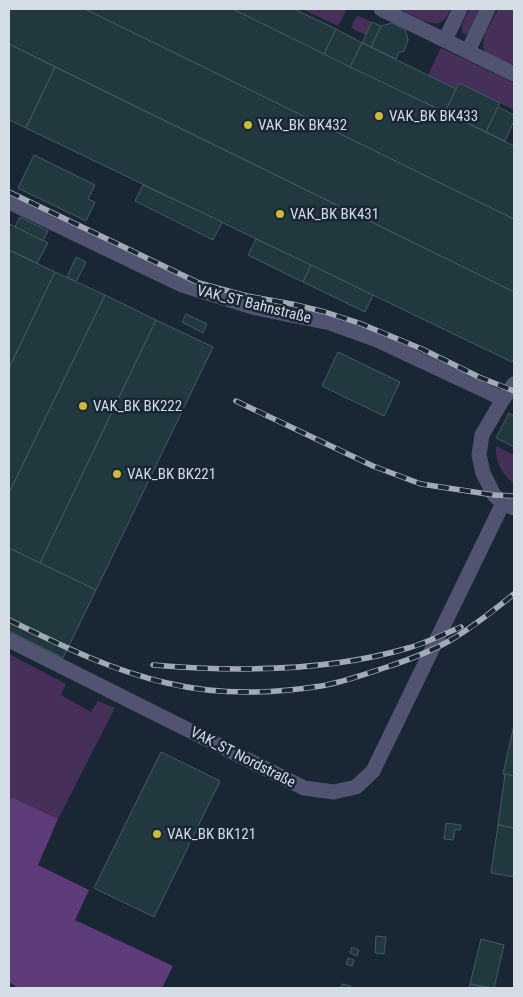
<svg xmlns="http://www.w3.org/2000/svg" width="523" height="997" font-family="'Roboto Condensed',sans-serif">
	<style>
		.green { fill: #462f59 }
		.forest { fill: #5e3b79 }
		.building { fill: #22383f; stroke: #455c63 }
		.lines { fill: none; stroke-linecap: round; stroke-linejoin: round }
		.minor { stroke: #505471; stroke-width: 15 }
		.rail-casing { stroke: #a2abb5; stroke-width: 5.5 }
		.rail { stroke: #192633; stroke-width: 4; stroke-dasharray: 11; stroke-linecap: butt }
		.poi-dot { fill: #cfb837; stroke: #192633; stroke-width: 2 }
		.labels { text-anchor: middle; stroke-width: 5; stroke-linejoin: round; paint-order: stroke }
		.poi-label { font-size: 15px; fill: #d4dce5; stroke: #192633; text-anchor: start }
		.street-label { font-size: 15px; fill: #d4dce5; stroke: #192633 }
	</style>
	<rect width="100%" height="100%" fill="#192633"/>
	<g class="green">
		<polygon points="302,9 347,9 338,26"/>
		<path d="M 399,9 L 451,9 C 448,14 446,19 441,22 C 432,28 409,13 399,9 Z"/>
		<path d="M 470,9 L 480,9 L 471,30 L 467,34 L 463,34 C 459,26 466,16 470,9 Z"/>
		<polygon points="498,9 514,9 514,64 504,64 489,57 483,48 484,36"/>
		<polygon points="359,16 372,22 366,35 351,28 356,17"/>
		<polygon points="441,48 514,83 514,110 459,83 456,89 428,75"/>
		<path d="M 496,446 L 514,455 L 514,484 C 502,473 495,463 496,446 Z"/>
		<polygon points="9,654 66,684 61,695 91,712 98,701 115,708 58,819 12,797 9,800"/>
	</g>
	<polygon class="forest" points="12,797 58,819 38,865 89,890 75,920 173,966 162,988 18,988 9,982 9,800"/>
	<g class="building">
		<polygon points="9,9 85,9 514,219 514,292 9,44"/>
		<polygon points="85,9 233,9 514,146 514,219"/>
		<polygon points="233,9 294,9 336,29 324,54"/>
		<polygon points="372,22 381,26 371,47 362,43"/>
		<polygon points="392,23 405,29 408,40 404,51 399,52 396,59 371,47 381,26"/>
		<polygon points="336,29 362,43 350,67 324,54"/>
		<polygon points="362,43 456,89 445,112 350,67"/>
		<polygon points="9,44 55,67 26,128 9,120"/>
		<polygon points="55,67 514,292 514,358 512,362 26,128"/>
		<polygon points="459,83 500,103 486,132 445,112"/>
		<polygon points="498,107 514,115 514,121 505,141 486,132"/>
		<polygon points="34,155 95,185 88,199 95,202 86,221 18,188"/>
		<polygon points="143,185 222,222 213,240 135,201"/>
		<polygon points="20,217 48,231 43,241 15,227"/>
		<polygon points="9,224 48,243 37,263 9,250"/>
		<polygon points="256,239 311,265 303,282 248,255"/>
		<polygon points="9,250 55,272 9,368"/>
		<polygon points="76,257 86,262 76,282 67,277"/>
		<polygon points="311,265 373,295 365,312 303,282"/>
		<polygon points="55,272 105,295 9,493 9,368"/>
		<polygon points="105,295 156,320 40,563 9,548 9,493"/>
		<polygon points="186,314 207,324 203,333 182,322"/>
		<polygon points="156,320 213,347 96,590 40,563"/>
		<polygon points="338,352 400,382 384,416 322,386"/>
		<polygon points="509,413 514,416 514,447 496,438"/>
		<polygon points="9,548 96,590 63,658 9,631"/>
		<polygon points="514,725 514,776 503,774"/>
		<polygon points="161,752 220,781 154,917 94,888"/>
		<polygon points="505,774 514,776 514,828 498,825"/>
		<polygon points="446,823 461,825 460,830 455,829 453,840 444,839"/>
		<polygon points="498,825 514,828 514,877 491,873"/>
		<polygon points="376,936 386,937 384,954 375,953"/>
		<polygon points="481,939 504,945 494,988 470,984"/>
		<polygon points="352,947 359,950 357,956 350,953"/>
		<polygon points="348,958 354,960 352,966 346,964"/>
		<polygon points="342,984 351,986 350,988 341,988"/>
		<polygon points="470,984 489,988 469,988"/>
	</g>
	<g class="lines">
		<g class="minor">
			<polyline points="381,9 514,74"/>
			<polyline points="445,40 460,9"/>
			<polyline points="468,51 488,9"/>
			<polyline points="9,202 182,285 256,308 330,323 377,340 503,399"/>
			<polyline points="514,384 503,399 482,435 479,455 483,473 494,495 503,503 514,508"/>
			<polyline points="9,640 304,788 334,792 356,787 373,771 503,503"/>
		</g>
		<defs>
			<g id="rail">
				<polyline points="9,192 199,283 247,296 292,304 325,312 359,323 422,349 479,377 514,391"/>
				<polyline points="236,401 373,466 421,484 494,495 514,496"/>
				<path d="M 9,620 C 60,645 110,670 167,683 C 217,695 270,694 321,686 C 343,682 365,674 387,667 C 408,660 430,652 449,641 C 472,628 494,610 514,594"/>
				<path d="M 153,665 C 236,672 327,672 408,648 C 426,643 444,634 461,627"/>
			</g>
		</defs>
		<use href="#rail" class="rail-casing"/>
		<use href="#rail" class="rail"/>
	</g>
	<g class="poi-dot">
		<circle cx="379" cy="116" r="5"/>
		<circle cx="248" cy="125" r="5"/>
		<circle cx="280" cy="214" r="5"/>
		<circle cx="83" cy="406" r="5"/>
		<circle cx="117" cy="474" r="5"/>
		<circle cx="157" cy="834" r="5"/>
	</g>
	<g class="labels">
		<g class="poi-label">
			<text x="389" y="121">VAK_BK BK433</text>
			<text x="258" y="130">VAK_BK BK432</text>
			<text x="290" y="219">VAK_BK BK431</text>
			<text x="93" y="411">VAK_BK BK222</text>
			<text x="127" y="479">VAK_BK BK221</text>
			<text x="167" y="839">VAK_BK BK121</text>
		</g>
		<g class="street-label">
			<text transform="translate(254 304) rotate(14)" y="5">VAK_ST Bahnstraße</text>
			<text transform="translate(243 757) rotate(27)" y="5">VAK_ST Nordstraße</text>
		</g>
	</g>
	<rect width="523" height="997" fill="none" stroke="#d4dce5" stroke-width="20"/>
</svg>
